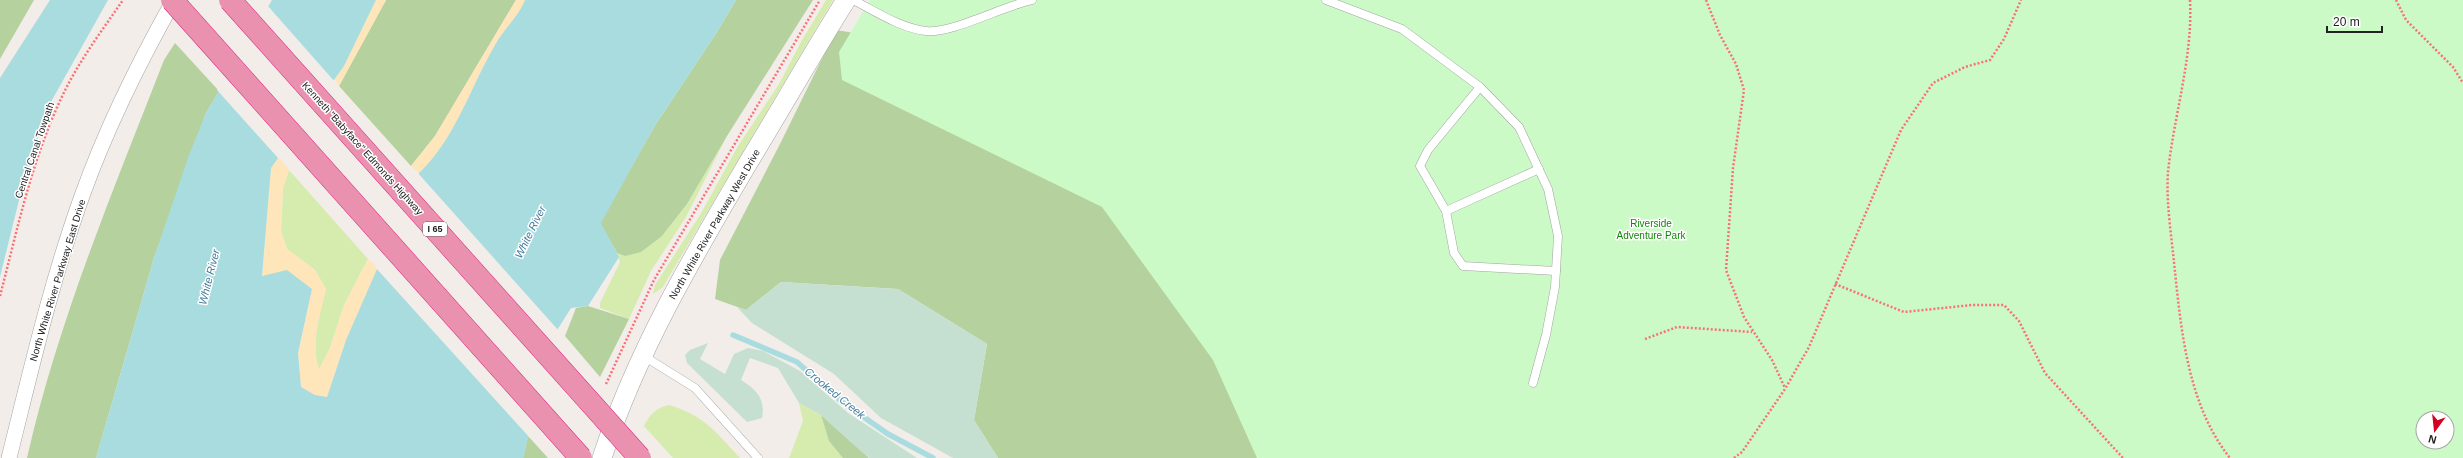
<svg xmlns="http://www.w3.org/2000/svg" width="2463" height="458" font-family="Helvetica,sans-serif">
	<style>
		.grass { fill: #d6ecaf }
		.forest { fill: #b5d19d }
		.wetland { fill: #c5e0d0 }
		.sand { fill: #ffe6ba }
		.park { fill: #cbfac7; fill-rule: evenodd }
		.water { fill: #a9dcdf }
		.pier { fill: #f2ede9 }
		.lines { fill: none; stroke-linecap: round; stroke-linejoin: round }
		.stream { stroke: #a9dcdf; stroke-width: 5.5 }
		.service-casing { stroke: #a3a3a3; stroke-width: 9 }
		.minor-casing { stroke: #a3a3a3; stroke-width: 16 }
		.tertiary-casing { stroke: #a3a3a3; stroke-width: 20 }
		.path { stroke: #fb7078; stroke-width: 2.5; stroke-dasharray: 2 2; stroke-linecap: butt }
		.service { stroke: #fff; stroke-width: 8 }
		.minor { stroke: #fff; stroke-width: 15 }
		.tertiary { stroke: #fff; stroke-width: 19 }
		.motorway-bridge-casing { stroke: #de2883; stroke-width: 23; stroke-linecap: butt }
		.motorway-bridge { stroke: #e991af; stroke-width: 22 }
		.labels { text-anchor: middle; stroke-width: 3; stroke-linejoin: round; paint-order: stroke }
		.shield { fill: #fff; stroke: #646464; stroke-width: 1 }
		.shield-label { font-size: 9px; font-weight: bold; fill: #222 }
		.street-label { font-size: 10px; fill: #222; stroke: #fff }
		.park-label { font-size: 10px; fill: #14850b; stroke: #fff }
		.water-label { font-size: 11px; font-style: italic; fill: #437d9c; stroke: #fff }
	</style>
	<rect width="100%" height="100%" fill="#f2ede9"/>
	<g class="grass">
		<polygon points="826,0 833,0 670,275 663,287 653,294 655,285 700,215 738,146 779,84 802,40"/>
		<polygon points="727,136 686,217 651,271 629,319 600,308 600,303 620,262 617,253 625,256 662,236 687,204"/>
		<path d="M 289,170 L 368,259 L 344,305 L 330,348 L 319,370 C 310,344 320,314 326,289 L 315,270 L 287,249 L 281,231 L 283,188 Z"/>
		<polygon points="799,403 821,415 829,441 843,458 789,458 803,421"/>
		<path d="M 669,405 C 705,416 715,431 740,458 L 673,458 L 644,426 C 650,414 656,408 669,405 Z"/>
	</g>
	<g class="forest">
		<polygon points="0,0 34,0 0,59"/>
		<polygon points="386,0 516,0 435,136 411,166 339,86"/>
		<polygon points="736,0 813,0 727,136 687,204 662,236 641,252 625,256 617,253 600,223 654,127 717,32"/>
		<polygon points="836,30 879,37 1132,112 1273,458 998,458 974,420 987,344 898,289 781,282 746,310 715,299 720,260 780,144"/>
		<path d="M 175,43 L 219,91 L 206,113 L 154,258 L 96,458 L 27,458 C 58,321 113,191 164,60 Z"/>
		<polygon points="588,306 629,319 600,377 565,336 576,308"/>
		<polygon points="821,415 869,458 843,458 829,441"/>
		<polygon points="528,436 548,458 523,458"/>
	</g>
	<g class="wetland">
		<polygon points="781,282 898,289 987,344 974,420 998,458 953,458 881,418 834,374 752,323 737,307 746,310"/>
		<path d="M 708,343 L 700,359 L 725,374 L 734,354 L 748,348 L 763,351 L 800,371 L 848,413 L 917,458 L 869,458 L 821,415 L 799,403 L 778,368 L 750,358 L 741,380 C 756,389 766,399 762,418 L 747,422 L 687,363 L 685,355 L 690,350 Z"/>
	</g>
	<g class="sand">
		<polygon points="376,0 386,0 339,86 335,79 344,66"/>
		<path d="M 516,0 L 525,0 C 518,17 504,29 495,45 C 470,88 455,139 419,173 L 411,166 L 435,136 Z"/>
		<path d="M 279,157 L 289,170 L 283,188 L 281,231 L 287,249 L 315,270 L 326,289 C 320,314 310,344 319,369 L 330,348 L 344,305 L 368,259 L 378,268 L 346,340 L 327,397 L 315,395 L 301,388 L 298,353 L 312,289 L 262,277 L 271,168 Z"/>
	</g>
	<path class="park" d="M 870,0 L 2463,0 L 2463,458 L 1257,458 L 1213,360 L 1102,207 L 842,80 L 839,52 ZM 2423,418 L 2447,418 L 2447,442 L 2423,442 Z"/>
	<g class="water">
		<polygon points="50,0 108,0 47,109 21,192 0,277 0,78"/>
		<path d="M 272,0 L 376,0 L 344,66 L 271,168 L 262,276 L 287,270 L 312,289 L 298,353 L 301,387 L 315,395 L 327,397 L 346,340 L 419,173 C 455,139 470,88 495,45 C 504,29 518,17 525,0 L 736,0 L 717,32 L 654,127 L 601,223 L 619,257 L 588,306 L 571,308 L 554,335 L 523,458 L 96,458 L 154,258 L 189,155 L 206,113 Z"/>
	</g>
	<g class="pier">
		<polygon points="267,5 335,82 279,159 217,90"/>
		<polygon points="417,172 559,331 530,438 376,268"/>
	</g>
	<g class="lines">
		<polyline class="stream" points="733,335 797,362 842,402 888,434 933,458"/>
		<defs>
			<g id="service">
				<path d="M 853,0 C 875,11 900,28 926,31 C 951,34 1003,6 1032,0"/>
				<polyline points="1326,0 1402,29 1480,87 1519,127 1548,189 1558,236 1555,287 1546,335 1533,383"/>
				<polyline points="1480,87 1428,150 1420,166 1446,211 1454,253 1463,266 1556,271"/>
				<polyline points="1446,211 1539,169"/>
				<polyline points="642,355 695,388 758,458"/>
			</g>
			<path id="minor" d="M 9,458 C 31,370 51,282 82,196 C 106,129 139,62 174,0"/>
			<path id="tertiary" d="M 602,458 C 636,353 692,258 748,163 C 781,109 812,54 846,0"/>
		</defs>
		<use href="#service" class="service-casing"/>
		<use href="#minor" class="minor-casing"/>
		<use href="#tertiary" class="tertiary-casing"/>
		<g class="path">
			<polyline points="1706,0 1720,35 1736,64 1744,90 1733,168 1726,270 1744,317 1772,360 1785,388"/>
			<path d="M 2190,0 C 2193,57 2174,115 2168,172 C 2166,201 2171,233 2174,262 C 2181,329 2187,404 2230,458"/>
			<polyline points="2396,0 2406,20 2453,67 2463,83"/>
			<polyline points="1835,284 1904,312 1972,305 2004,305 2019,321 2045,373 2123,458"/>
			<path d="M 0,296 C 17,231 31,163 60,101 C 76,65 101,32 123,0"/>
			<polyline points="1645,339 1677,327 1752,332"/>
			<polyline points="606,384 654,280 820,0"/>
			<polyline points="1734,458 1742,452 1785,389 1809,347 1901,130 1933,83 1965,67 1990,60 2004,39 2021,0"/>
		</g>
		<use href="#service" class="service"/>
		<use href="#minor" class="minor"/>
		<use href="#tertiary" class="tertiary"/>
		<defs>
			<g id="motorway-bridge">
				<polyline points="172,0 581,458"/>
				<polyline points="230,0 640,458"/>
			</g>
		</defs>
		<use href="#motorway-bridge" class="motorway-bridge-casing"/>
		<use href="#motorway-bridge" class="motorway-bridge"/>
	</g>
	<g class="labels">
		<rect class="shield" x="423" y="222" width="24" height="14" rx="3"/>
		<g class="shield-label">
			<text x="435" y="232">I 65</text>
		</g>
		<g class="street-label">
			<text transform="translate(363 148) rotate(48)" y="4">Kenneth "Babyface" Edmonds Highway</text>
			<text transform="translate(34 150) rotate(-71)" y="4">Central Canal Towpath</text>
			<text transform="translate(714 224) rotate(-60)" y="4">North White River Parkway West Drive</text>
			<text transform="translate(57 280) rotate(-73)" y="4">North White River Parkway East Drive</text>
		</g>
		<g class="park-label">
			<text x="1651" y="227">Riverside<tspan x="1651" dy="12">Adventure Park</tspan></text>
		</g>
		<g class="water-label">
			<text transform="translate(530 232) rotate(-64)" y="4">White River</text>
			<text transform="translate(209 277) rotate(-76)" y="4">White River</text>
			<text transform="translate(835 393) rotate(39)" y="4">Crooked Creek</text>
		</g>
	</g>
	<g transform="translate(2435 430) rotate(195)"><circle r="19" fill="#ffffff" stroke="#a7a7a7"/>
	<path d="M0-3L7 15L0 10L-7 15Z" fill="#d40022"/>
	<text y="-6" font-size="11" font-weight="bold" text-anchor="middle" fill="#222222">N</text>
	</g>
	<path d="M2327 26v6h55v-6" fill="none" stroke="#222222" stroke-width="2"/>
	<text x="2333" y="26" font-size="12" fill="#222222" stroke="#ffffff" stroke-width="3" paint-order="stroke">20 m</text>
</svg>
